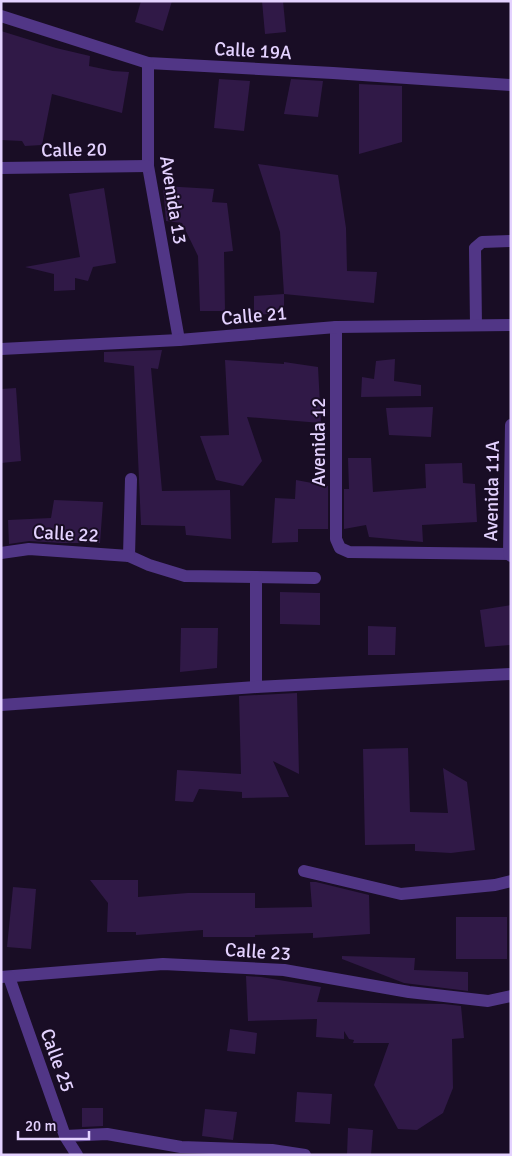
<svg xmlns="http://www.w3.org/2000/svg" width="512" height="1156" font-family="Signika,sans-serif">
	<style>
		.building { fill: #301947 }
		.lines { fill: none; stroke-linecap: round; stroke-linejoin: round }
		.minor { stroke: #513686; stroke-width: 12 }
		.labels { text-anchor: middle; stroke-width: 4; stroke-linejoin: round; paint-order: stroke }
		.street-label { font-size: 19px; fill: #e4d2ff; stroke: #190d25 }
	</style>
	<rect width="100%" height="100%" fill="#190d25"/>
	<g class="building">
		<polygon points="141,1 172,1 163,31 135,22"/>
		<polygon points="262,1 283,1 286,32 265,34"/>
		<polygon points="1,31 56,48 90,56 89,66 113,71 129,72 122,113 52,94 42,145 25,146 22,141 1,140"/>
		<polygon points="219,79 250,81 244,131 214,128"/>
		<polygon points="291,79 323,81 318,117 284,114"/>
		<polygon points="359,84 402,86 402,142 359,154"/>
		<polygon points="258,164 338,175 346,228 347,271 377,272 374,303 284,294 280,232"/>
		<polygon points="163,186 214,189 212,202 227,203 233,251 224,252 225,311 200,311 198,256 182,223 166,221"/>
		<polygon points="104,188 116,263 93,267 88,281 75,278 75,290 54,291 54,274 25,267 80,257 69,194"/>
		<polygon points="284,294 284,313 254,315 254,296"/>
		<polygon points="162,350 158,369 151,368 162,491 230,490 231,539 186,535 185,526 141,525 134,366 104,362 104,352"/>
		<polygon points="395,359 394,381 421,385 421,396 361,397 362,377 374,379 376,361"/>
		<polygon points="225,360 284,364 284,362 318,367 321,423 247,417 262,461 243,486 216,480 200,436 229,435"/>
		<polygon points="16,388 21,461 1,463 1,389"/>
		<polygon points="433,407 431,437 389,435 386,408"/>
		<polygon points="348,458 371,458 373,492 426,488 425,464 462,463 463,483 475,484 477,522 422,525 423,542 369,537 366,525 344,529 344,489 349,489"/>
		<polygon points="296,480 328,486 328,529 298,529 298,542 272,543 275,498 295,499"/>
		<polygon points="54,500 103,502 100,543 62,543 29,541 9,544 8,520 51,518"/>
		<polygon points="280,592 320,593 320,625 280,624"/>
		<polygon points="511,605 511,645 485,647 480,610"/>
		<polygon points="368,626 396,627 395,655 368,655"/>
		<polygon points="181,628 218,628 217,668 180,672"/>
		<polygon points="297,693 299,774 273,761 289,797 242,798 242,792 199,789 193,802 175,801 177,770 241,774 239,696"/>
		<polygon points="408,748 410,812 448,813 443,768 467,782 475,850 451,853 415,851 415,844 365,845 363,749"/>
		<polygon points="90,880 138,880 138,897 188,893 255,893 255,908 312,907 310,882 316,882 369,895 370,934 313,938 313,933 255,935 255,937 203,937 203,930 136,935 136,932 107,932 108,903"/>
		<polygon points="13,887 36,889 31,949 7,947"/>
		<rect x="456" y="917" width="51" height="42"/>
		<polygon points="342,956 415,958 414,970 468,972 468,991 404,983 342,959"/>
		<polygon points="246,976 261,977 321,987 317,1002 444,1004 461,1006 464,1038 452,1039 453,1088 443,1113 417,1130 398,1129 374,1085 389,1043 353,1043 354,1040 349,1039 344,1031 344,1039 316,1037 317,1019 248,1021"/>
		<polygon points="230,1029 257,1033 255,1054 227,1051"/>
		<polygon points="297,1092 332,1094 330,1124 295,1122"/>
		<polygon points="82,1108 103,1108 103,1126 82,1127"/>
		<polygon points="205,1109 237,1112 233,1140 202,1136"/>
		<polygon points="348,1128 373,1130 371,1155 347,1155"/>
	</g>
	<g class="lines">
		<g class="minor">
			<polyline points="1,16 148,63 333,73 511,85"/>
			<polyline points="148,63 148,166 179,340"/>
			<polyline points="1,168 148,166"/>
			<polyline points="476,325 475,248 482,242 511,241"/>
			<polyline points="336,327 336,539 340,548 349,552 511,554"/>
			<polyline points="1,349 179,340 336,327 511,325"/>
			<polyline points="511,425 509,554 511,556"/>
			<polyline points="131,479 129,556 149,565 185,576 315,578"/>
			<polyline points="1,553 29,549 129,556"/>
			<polyline points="256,577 256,687"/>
			<polyline points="1,705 256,687 511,674"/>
			<polyline points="304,871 401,894 495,885 511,881"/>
			<polyline points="1,977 163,964 284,970 409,992 488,1001 511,996"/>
			<polyline points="9,977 65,1136 77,1155"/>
			<polyline points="65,1136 107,1134 181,1147 272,1150 305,1155"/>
		</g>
	</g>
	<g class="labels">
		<g class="street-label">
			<text transform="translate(253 50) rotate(3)" y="7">Calle 19A</text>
			<text transform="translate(74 149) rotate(-1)" y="7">Calle 20</text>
			<text transform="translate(174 200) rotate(81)" y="7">Avenida 13</text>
			<text transform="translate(254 315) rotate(-5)" y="7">Calle 21</text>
			<text transform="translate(318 442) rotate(-90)" y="7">Avenida 12</text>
			<text transform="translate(491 491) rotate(-89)" y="7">Avenida 11A</text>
			<text transform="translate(66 533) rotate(3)" y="7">Calle 22</text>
			<text transform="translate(258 951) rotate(4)" y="7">Calle 23</text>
			<text transform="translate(58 1060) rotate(70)" y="7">Calle 25</text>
		</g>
	</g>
	<rect width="512" height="1156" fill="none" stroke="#e4d2ff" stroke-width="5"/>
	<path d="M18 1131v8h71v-8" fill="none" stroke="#e4d2ff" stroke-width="2.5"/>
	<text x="25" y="1131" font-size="15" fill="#e4d2ff" stroke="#190d25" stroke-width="4" paint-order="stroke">20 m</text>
</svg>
